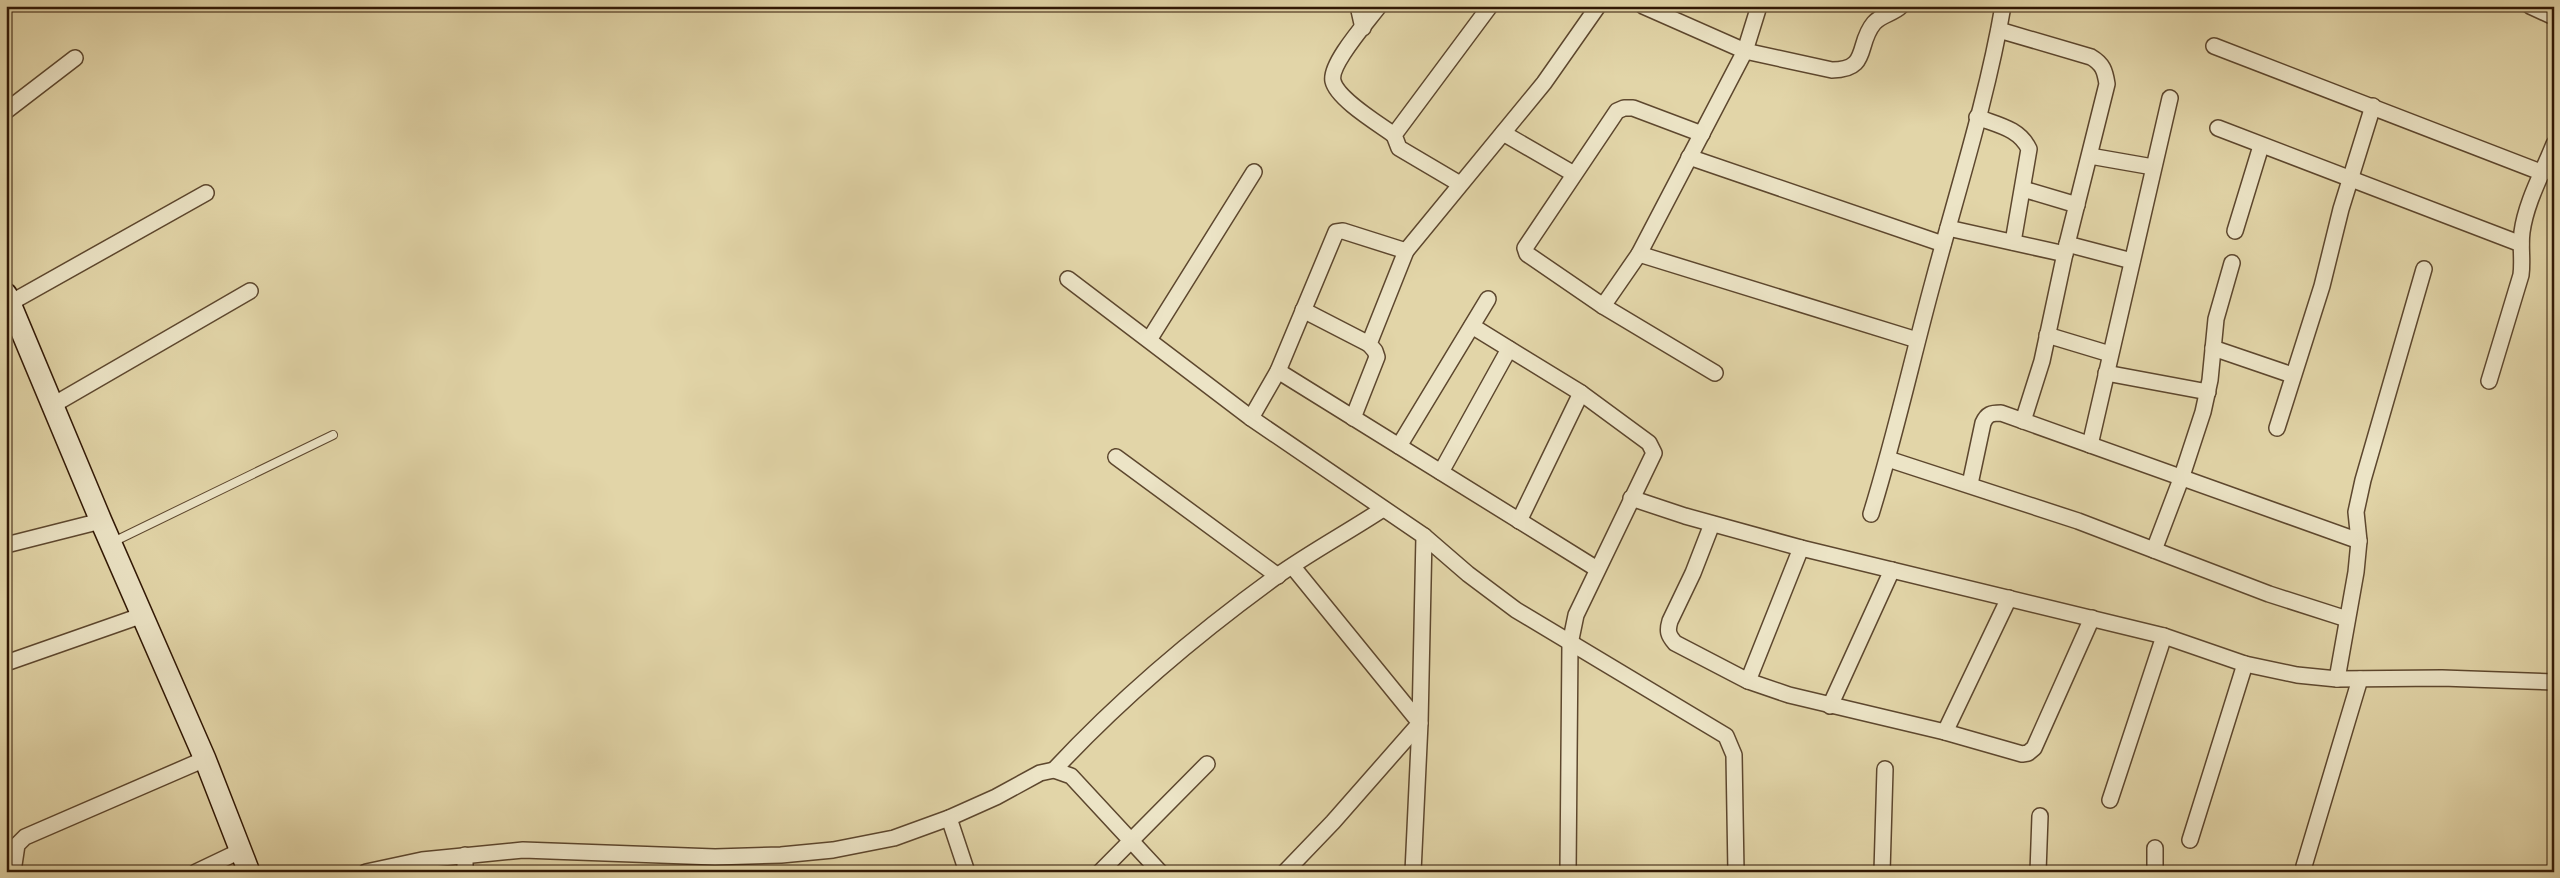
<svg xmlns="http://www.w3.org/2000/svg" width="2560" height="878" font-family="Cardo,serif">
	<style>
		.lines { fill: none; stroke-linecap: round; stroke-linejoin: round }
		.lane-casing { stroke: #5d472e; stroke-width: 10 }
		.street-casing { stroke: #5d472e; stroke-width: 18 }
		.secondary-casing { stroke: #311805; stroke-width: 24 }
		.lane { stroke: #ece4c6; stroke-width: 8 }
		.street { stroke: #ece4c6; stroke-width: 15 }
		.secondary { stroke: #ece4c6; stroke-width: 21 }
	</style>
	<rect width="100%" height="100%" fill="#e2d5a8"/>
	<filter id="stains"><feTurbulence type="fractalNoise" baseFrequency=".004" numOctaves="4"/><feColorMatrix values="0 0 0 0 .2 0 0 0 0 .09 0 0 0 0 .02 0 0 0 .5 -.17"/></filter>
	<radialGradient id="worn" r=".72"><stop offset=".6" stop-color="#630" stop-opacity="0"/><stop offset="1" stop-color="#630" stop-opacity=".3"/></radialGradient>
	<g class="lines">
		<defs>
			<polyline id="lane" points="113,542 333,435"/>
			<g id="street">
				<polyline points="1358,6 1363,28"/>
				<path d="M 1379,6 C 1368,21 1329,64 1333,81 C 1337,99 1379,124 1394,135"/>
				<path d="M 1643,6 L 1745,51 L 1832,70 C 1870,70 1856,44 1874,23 C 1882,14 1893,14 1901,6"/>
				<polyline points="1759,6 1745,51 1639,254 1917,340"/>
				<polyline points="2530,6 2554,17"/>
				<path d="M 1999,30 L 2091,57 C 2103,64 2105,71 2107,84 L 2067,244 L 2042,361 L 2023,421"/>
				<polyline points="2214,46 2543,173"/>
				<polyline points="6,111 75,58"/>
				<path d="M 1977,117 C 1997,125 2019,128 2029,149 L 2013,242"/>
				<polyline points="2218,128 2521,244"/>
				<polyline points="1503,133 1574,174"/>
				<polyline points="1702,134 1633,108 1624,108 1617,111 1525,248 1527,254 1533,258 1603,306 1715,373"/>
				<polyline points="2090,156 2153,167"/>
				<polyline points="1689,157 1943,244"/>
				<polyline points="1460,184 1399,148 1394,135 1490,6"/>
				<polyline points="2023,189 2077,205"/>
				<polyline points="1948,228 2065,254"/>
				<polyline points="2235,231 2261,146"/>
				<polyline points="2067,244 2132,261"/>
				<polyline points="1068,279 1251,418 1424,536 1420,723 1413,872"/>
				<polyline points="10,303 206,193"/>
				<polyline points="1603,306 1639,254"/>
				<polyline points="1303,310 1369,344"/>
				<polyline points="1472,326 1581,393 1649,443 1654,453 1576,615 1570,644 1568,872"/>
				<polyline points="2047,335 2110,354"/>
				<polyline points="1149,340 1254,172"/>
				<polyline points="2213,348 2292,375"/>
				<polyline points="1278,371 1597,569"/>
				<polyline points="2106,373 2208,392"/>
				<path d="M 2489,381 L 2521,275 C 2523,260 2520,246 2522,232 C 2526,202 2543,172 2554,144"/>
				<polyline points="53,405 250,291"/>
				<polyline points="1251,418 1278,371 1336,232 1343,231 1406,251"/>
				<polyline points="1353,418 1377,357 1375,351 1369,344 1406,251 1544,83 1598,6"/>
				<polyline points="2277,428 2322,286 2341,209 2373,106"/>
				<polyline points="2090,445 2170,98"/>
				<polyline points="1399,446 1488,299"/>
				<polyline points="1116,457 1278,576"/>
				<polyline points="1888,459 2078,521 2269,594 2347,619"/>
				<polyline points="1441,472 1509,349"/>
				<path d="M 1970,484 L 1983,423 C 1987,414 1991,413 2001,413 L 2359,541"/>
				<polyline points="1631,498 1685,516 1801,548 2164,636 2245,664 2297,675 2337,679 2442,678 2554,682"/>
				<path d="M 1871,514 C 1895,437 1912,359 1933,282 C 1957,192 1987,99 2003,6"/>
				<polyline points="1519,521 1581,393"/>
				<path d="M 1712,524 L 1693,573 L 1670,621 C 1667,631 1668,635 1675,643 L 1748,681 L 1789,695 L 1945,732 L 2022,754 L 2028,753 L 2034,748 L 2092,618"/>
				<polyline points="1424,536 1468,574 1516,610 1726,736 1734,755 1736,872"/>
				<polyline points="6,545 101,521"/>
				<polyline points="2154,550 2181,479 2203,412 2210,380 2216,319 2232,263"/>
				<polyline points="6,663 143,615"/>
				<polyline points="2337,679 2356,572 2359,541 2356,512 2363,480 2424,269"/>
				<polyline points="1748,681 1801,548"/>
				<polyline points="1830,706 1892,570"/>
				<polyline points="1945,732 2009,598"/>
				<path d="M 1054,770 C 1121,698 1197,634 1277,576 C 1311,552 1348,532 1383,509"/>
				<polyline points="2110,800 2164,636"/>
				<polyline points="949,818 967,872"/>
				<polyline points="2190,840 2245,664"/>
				<polyline points="465,855 465,872"/>
				<polyline points="2304,866 2360,679"/>
				<polyline points="6,871 14,865 17,845 25,837 205,759"/>
				<polyline points="196,872 240,851"/>
				<polyline points="366,872 422,860 523,850 715,857 781,855 833,850 894,838 949,818 996,797 1040,773 1054,770 1071,776 1160,872"/>
				<polyline points="1100,872 1207,764"/>
				<polyline points="1285,872 1333,822 1420,723 1293,567"/>
				<polyline points="1882,872 1885,769"/>
				<polyline points="2038,872 2040,816"/>
				<polyline points="2155,872 2155,848"/>
			</g>
			<polyline id="secondary" points="6,294 101,521 205,759 249,872"/>
		</defs>
		<use href="#lane" class="lane-casing"/>
		<use href="#street" class="street-casing"/>
		<use href="#secondary" class="secondary-casing"/>
		<use href="#lane" class="lane"/>
		<use href="#street" class="street"/>
		<use href="#secondary" class="secondary"/>
	</g>
	<rect width="2560" height="878" fill="none" stroke="#e2d5a8" stroke-width="25"/>
	<rect x="8" y="8" width="2545" height="863" fill="none" stroke="#311805" stroke-width="2.5"/>
	<rect x="12" y="12" width="2535" height="853" fill="none" stroke="#311805"/>
	<rect width="100%" height="100%" filter="url(#stains)"/>
	<rect width="100%" height="100%" fill="url(#worn)"/>
</svg>
